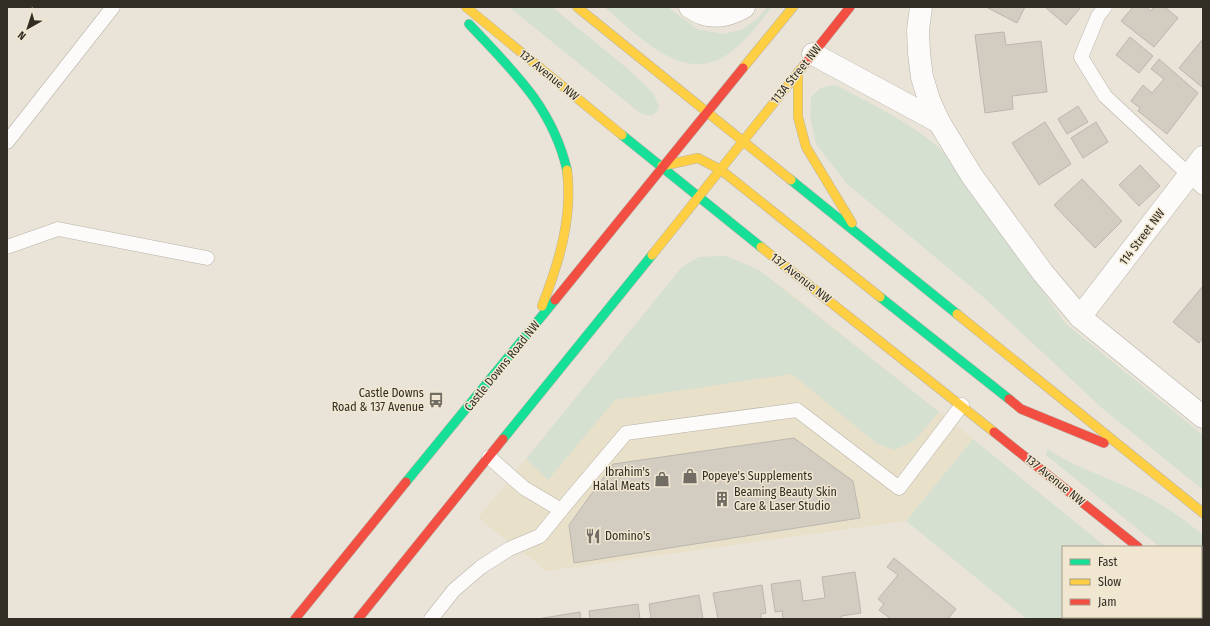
<svg xmlns="http://www.w3.org/2000/svg" width="1210" height="626" font-family="'Fira Sans Condensed',sans-serif">
	<style>
		.built { fill: #e9e0ca }
		.green { fill: #d5e0d1 }
		.building { fill: #d2ccc1; stroke: #bcb7ae }
		.lines { fill: none; stroke-linecap: round; stroke-linejoin: round }
		.lane-casing { stroke: #b7b2a9; stroke-width: 15 }
		.street-casing { stroke: #b7b2a9; stroke-width: 23 }
		.fast-casing { stroke: #b7b2a9; stroke-width: 10 }
		.slow-casing { stroke: #b7b2a9; stroke-width: 10 }
		.jam-casing { stroke: #b7b2a9; stroke-width: 10 }
		.lane { stroke: #fcfbf9; stroke-width: 14 }
		.street { stroke: #fcfbf9; stroke-width: 22 }
		.fast { stroke: #16e098; stroke-width: 9 }
		.slow { stroke: #ffcf43; stroke-width: 9 }
		.jam { stroke: #f24e42; stroke-width: 9 }
		.labels { text-anchor: middle; stroke-width: 3; stroke-linejoin: round; paint-order: stroke }
		.street-label { font-size: 12px; fill: #312d25; stroke: #f1e7d1 }
		.poi-label { font-size: 12px; fill: #312d25; stroke: #f1e7d1; text-anchor: start }
	</style>
	<rect width="100%" height="100%" fill="#eae4d8"/>
	<polygon class="built" points="726,256 759,270 789,292 973,439 906,521 547,571 478,518 682,267 699,257"/>
	<g class="green">
		<path d="M 509,7 L 552,7 L 628,69 L 653,93 L 659,106 C 656,117 650,117 640,113 Z"/>
		<path d="M 604,7 L 668,7 L 697,29 L 723,34 L 741,30 L 756,20 L 767,7 L 772,7 C 758,25 741,48 720,59 C 677,80 635,32 604,7 Z"/>
		<path d="M 835,85 C 872,104 910,122 942,150 L 1066,324 L 1203,435 L 1203,490 L 1103,409 L 982,296 L 847,184 L 816,144 L 810,116 L 811,97 L 820,88 Z"/>
		<polygon points="726,256 759,270 939,412 914,441 895,450 877,444 792,374 615,400 548,480 526,459 682,267 699,257"/>
		<polygon points="973,439 1106,547 1063,547 1063,617 1192,617 1195,619 1027,619 906,521"/>
		<path d="M 1048,449 C 1077,469 1111,478 1142,494 C 1164,505 1184,519 1203,535 L 1203,581 L 1201,580 L 1201,547 L 1160,547 L 1046,455 Z"/>
	</g>
	<g class="building">
		<polygon points="986,7 1025,7 1017,23"/>
		<polygon points="1045,7 1081,7 1066,25"/>
		<polygon points="1133,7 1146,7 1151,11 1154,7 1165,7 1178,18 1154,47 1121,21"/>
		<polygon points="1004,32 1006,45 1041,41 1047,92 1012,96 1013,109 985,113 975,35"/>
		<polygon points="1130,37 1153,56 1139,73 1116,55"/>
		<polygon points="1203,39 1203,88 1179,68"/>
		<polygon points="1159,59 1198,93 1167,134 1138,111 1140,108 1131,101 1143,85 1152,93 1164,79 1151,69"/>
		<polygon points="1078,106 1088,122 1067,134 1058,119"/>
		<polygon points="1045,122 1071,164 1039,185 1012,143"/>
		<polygon points="1096,122 1108,142 1083,158 1071,138"/>
		<polygon points="1140,165 1160,186 1139,206 1119,185"/>
		<polygon points="1082,179 1122,221 1095,248 1054,205"/>
		<polygon points="1203,286 1203,338 1199,343 1173,322"/>
		<polygon points="794,438 853,481 860,518 574,563 569,525 613,464"/>
		<polygon points="894,558 956,609 948,619 891,619 879,610 884,604 878,599 898,575 887,567"/>
		<polygon points="855,572 861,613 841,616 842,619 783,619 782,611 775,612 771,584 800,580 803,601 825,598 822,577"/>
		<polygon points="762,585 766,613 761,614 761,619 718,619 713,593"/>
		<polygon points="699,595 703,619 651,619 649,604"/>
		<polygon points="638,604 640,619 590,619 589,611"/>
		<polygon points="580,612 581,619 537,619"/>
	</g>
	<g class="lines">
		<defs>
			<g id="lane">
				<polyline points="1105,7 1098,16 1081,57 1105,96 1203,188"/>
				<polyline points="7,142 113,7"/>
				<polyline points="7,247 58,229 207,258"/>
				<polyline points="489,457 524,488 561,510 626,433 797,410 899,488 962,405"/>
				<polyline points="431,619 454,590 481,567 509,549 540,536 561,510"/>
			</g>
			<g id="street">
				<path d="M 690,7 C 708,20 725,18 744,7"/>
				<polyline points="921,7 918,30 919,53 922,77 929,100 939,122 972,176 1043,273 1080,317 1203,417"/>
				<polyline points="813,54 939,122"/>
				<polyline points="1080,317 1203,157"/>
			</g>
			<g id="fast">
				<path d="M 469,24 C 512,70 552,106 567,170"/>
				<polyline points="622,135 761,247"/>
				<polyline points="791,180 957,314"/>
				<polyline points="880,297 1009,399"/>
				<polyline points="503,439 652,255"/>
				<polyline points="406,482 555,300"/>
				<polyline points="1201,598 1203,599"/>
			</g>
			<g id="slow">
				<polyline points="466,7 622,135"/>
				<polyline points="577,7 791,180"/>
				<polyline points="743,68 793,7"/>
				<polyline points="798,72 798,117 806,147 852,223"/>
				<polyline points="662,166 698,158 721,170 880,297"/>
				<polyline points="761,247 994,432"/>
				<polyline points="652,255 804,65"/>
				<path d="M 542,306 C 559,263 573,217 567,170"/>
				<polyline points="957,314 1203,513"/>
			</g>
			<g id="jam">
				<polyline points="804,65 850,7"/>
				<polyline points="555,300 743,68"/>
				<polyline points="1009,399 1021,409 1104,443"/>
				<polyline points="994,432 1138,547"/>
				<polyline points="295,619 406,482"/>
				<polyline points="358,619 503,439"/>
			</g>
		</defs>
		<use href="#lane" class="lane-casing"/>
		<use href="#street" class="street-casing"/>
		<use href="#fast" class="fast-casing"/>
		<use href="#slow" class="slow-casing"/>
		<use href="#jam" class="jam-casing"/>
		<use href="#lane" class="lane"/>
		<use href="#street" class="street"/>
		<use href="#fast" class="fast"/>
		<use href="#slow" class="slow"/>
		<use href="#jam" class="jam"/>
	</g>
	<defs>
		<symbol id="bus-bare" viewBox="-9 -9 18 18"><path d="M-5-6H5V4H4V6H2V4H-2V6H-4V4H-5ZM-3.5-4V0h7V-4ZM-3.5 1.2v1.5H-2V1.2ZM2 1.2v1.5H3.5V1.2Z" fill="#726d64" stroke="#f1e7d1" stroke-width="2.5" paint-order="stroke"/></symbol>
		<symbol id="shop-bare" viewBox="-9 -9 18 18"><path d="M-5-2.5h2.3a2.7 3.5 0 0 1 5.4 0H5L5.5 6h-11ZM-1.5-2.5h3a1.5 2.3 0 0 0-3 0Z" fill="#726d64" stroke="#f1e7d1" stroke-width="2.5" paint-order="stroke"/></symbol>
		<symbol id="building-bare" viewBox="-9 -9 18 18"><path d="M-4-6H4V6H1V3H-1V6H-4ZM-2.5-4.3h1.7v1.8h-1.7ZM.8-4.3h1.7v1.8H.8ZM-2.5-1h1.7V.8h-1.7ZM.8-1h1.7V.8H.8Z" fill="#726d64" stroke="#f1e7d1" stroke-width="2.5" paint-order="stroke"/></symbol>
		<symbol id="restaurant-bare" viewBox="-9 -9 18 18"><path d="M-5-6h1v4h1v-4h1v4h1v-4h1v5L-1.5 .5V6h-2V.5L-5-1ZM5-6V6H3V1.5H1.5Q1.5-4 5-6Z" fill="#726d64" stroke="#f1e7d1" stroke-width="2.5" paint-order="stroke"/></symbol>
	</defs>
	<g fill-rule="evenodd">
		<use href="#bus-bare" x="425" y="389" width="22" height="22"/>
		<use href="#shop-bare" x="679" y="465" width="22" height="22"/>
		<use href="#shop-bare" x="651" y="468" width="22" height="22"/>
		<use href="#building-bare" x="711" y="488" width="22" height="22"/>
		<use href="#restaurant-bare" x="582" y="525" width="22" height="22"/>
	</g>
	<g class="labels">
		<g class="street-label">
			<text transform="translate(796 74) rotate(-51)" y="4">113A Street NW</text>
			<text transform="translate(549 75) rotate(39)" y="4">137 Avenue NW</text>
			<text transform="translate(1142 237) rotate(-53)" y="4">114 Street NW</text>
			<text transform="translate(801 278) rotate(38)" y="4">137 Avenue NW</text>
			<text transform="translate(502 366) rotate(-51)" y="4">Castle Downs Road NW</text>
			<text transform="translate(1055 480) rotate(39)" y="4">137 Avenue NW</text>
		</g>
		<g class="poi-label">
			<text x="424" y="397" text-anchor="end">Castle Downs<tspan x="424" dy="14">Road &amp; 137 Avenue</tspan></text>
			<text x="650" y="476" text-anchor="end">Ibrahim's<tspan x="650" dy="14">Halal Meats</tspan></text>
			<text x="702" y="480">Popeye's Supplements</text>
			<text x="734" y="496">Beaming Beauty Skin<tspan x="734" dy="14">Care &amp; Laser Studio</tspan></text>
			<text x="605" y="540">Domino's</text>
		</g>
	</g>
	<rect width="1210" height="626" fill="none" stroke="#312d25" stroke-width="16"/>
	<rect x="1062" y="546" width="140" height="72" fill="#f1e7d1" stroke="#a49d8c"/>
	<rect x="1070" y="559" width="20" height="6" fill="#16e098" stroke="#a49d8c"/>
	<text x="1098" y="566" font-size="12" fill="#312d25">Fast</text>
	<rect x="1070" y="579" width="20" height="6" fill="#ffcf43" stroke="#a49d8c"/>
	<text x="1098" y="586" font-size="12" fill="#312d25">Slow</text>
	<rect x="1070" y="599" width="20" height="6" fill="#f24e42" stroke="#a49d8c"/>
	<text x="1098" y="606" font-size="12" fill="#312d25">Jam</text>
	<g transform="translate(28 28) rotate(219)" stroke="#f1e7d1" stroke-width="3" paint-order="stroke">
	<path d="M0-3L7 15L0 10L-7 15Z" fill="#312d25"/>
	<text y="-6" font-size="11" font-weight="bold" text-anchor="middle" fill="#312d25">N</text>
	</g>
</svg>
